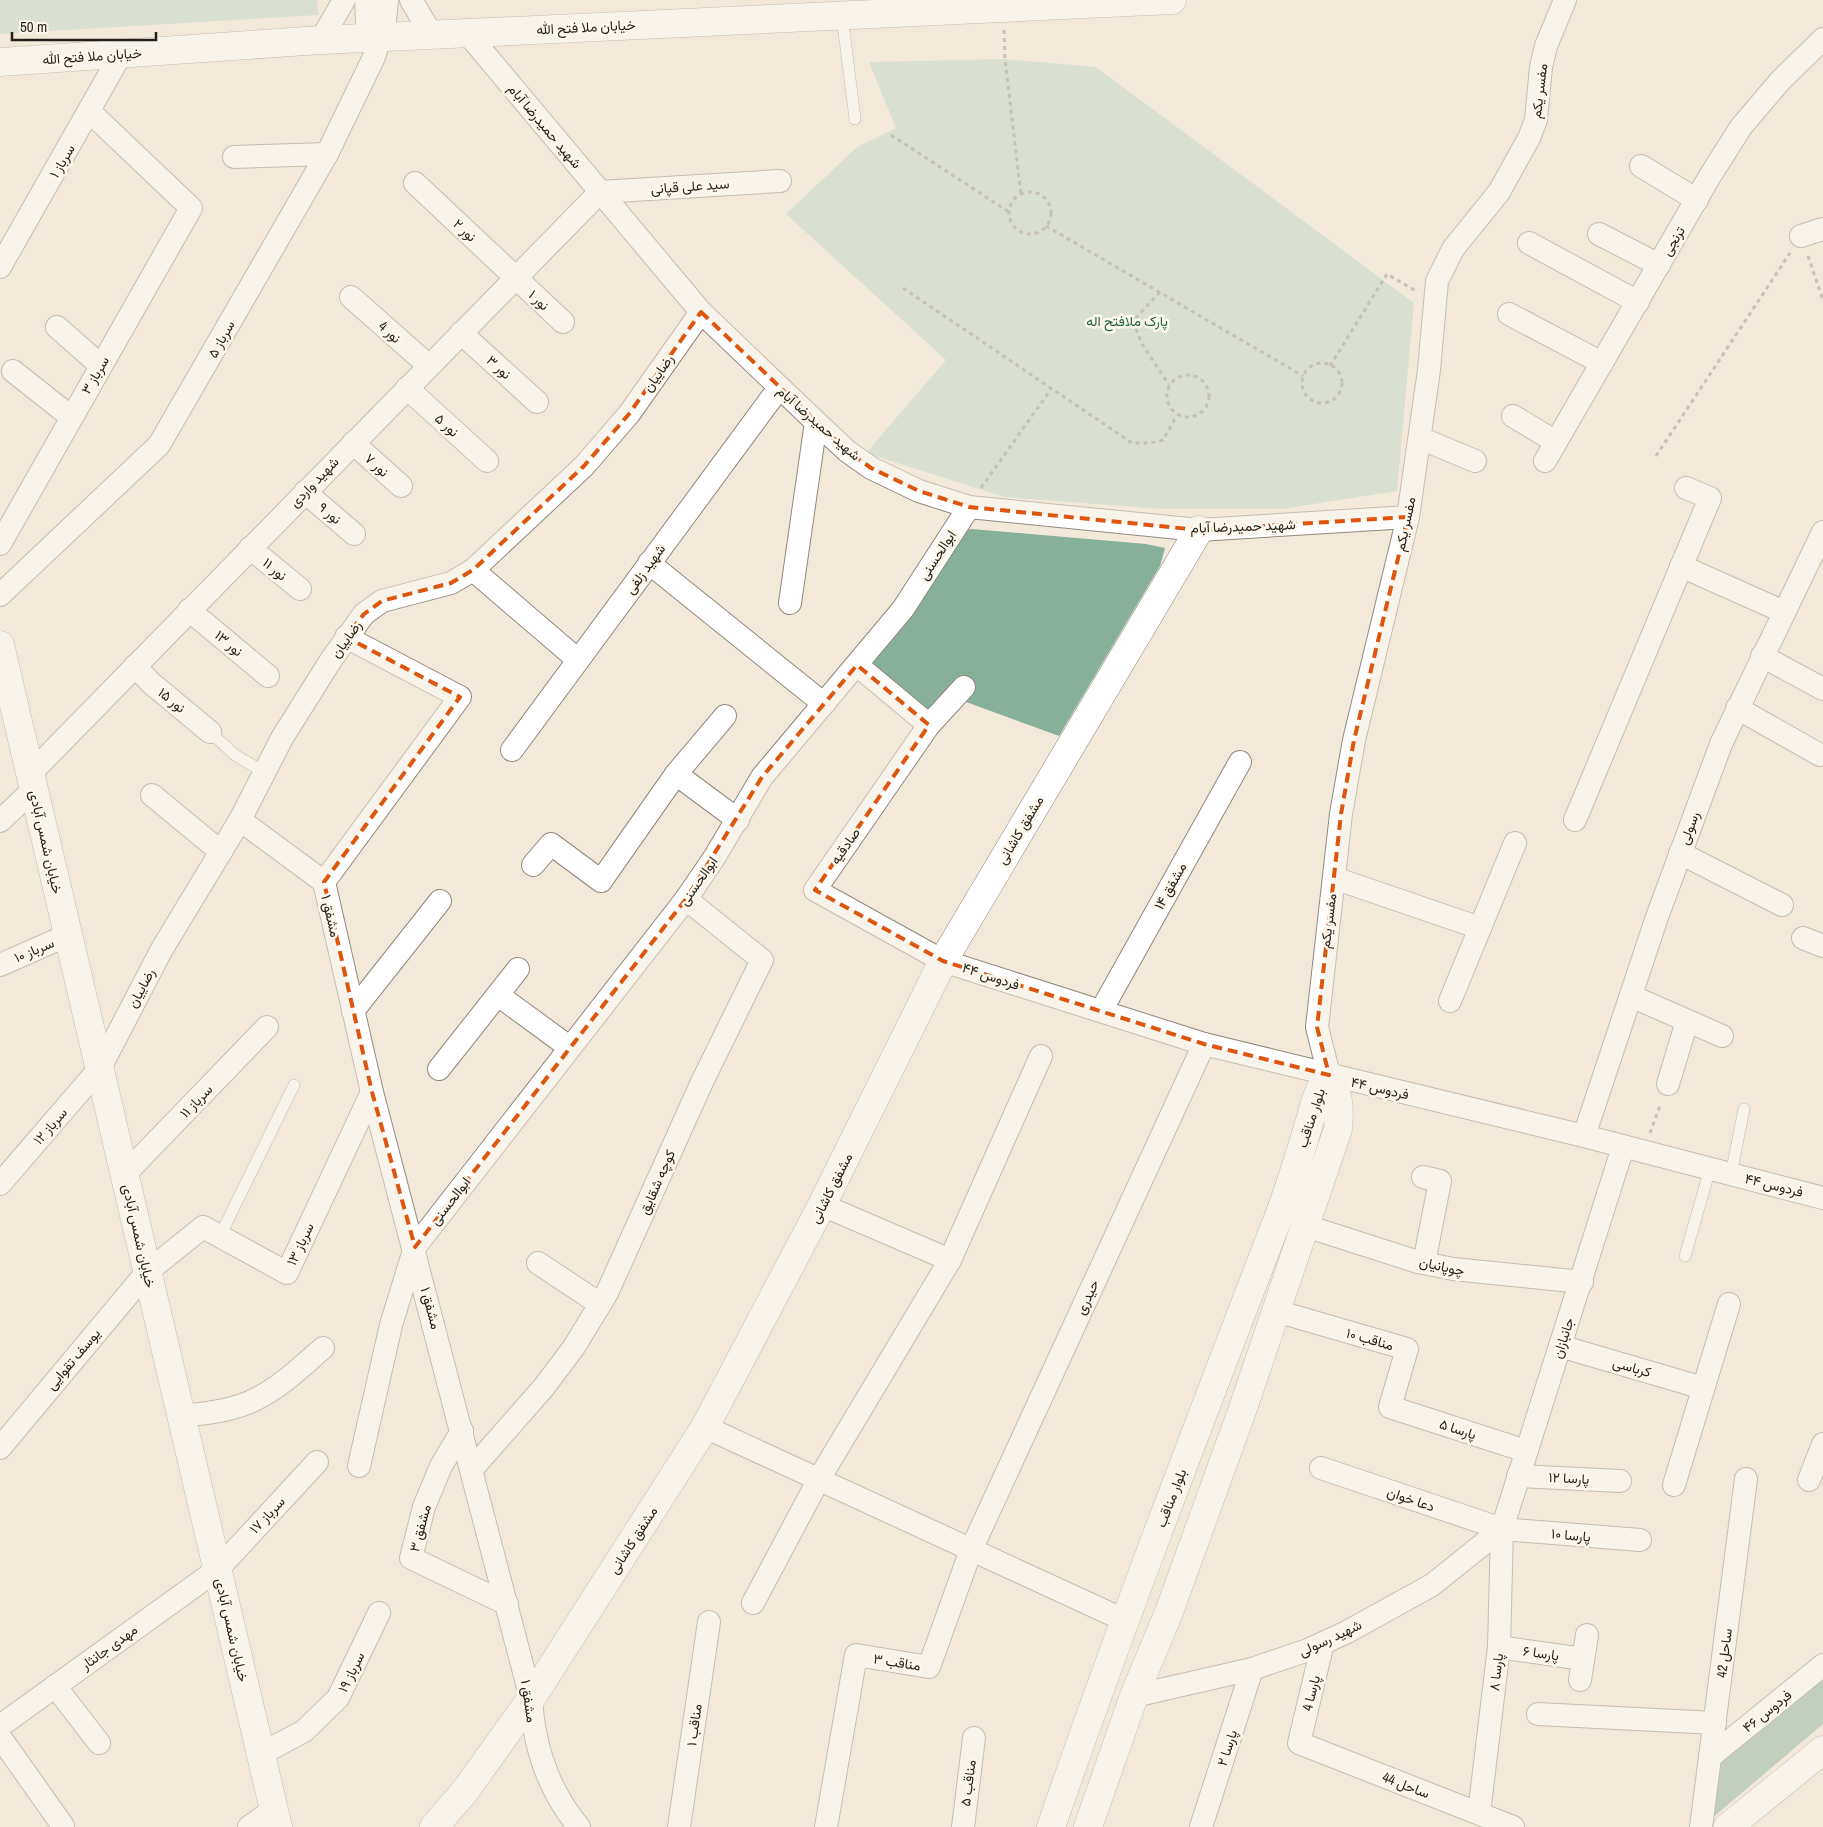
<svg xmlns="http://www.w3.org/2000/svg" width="1823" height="1827" font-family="'Archivo Narrow',Vazirmatn,sans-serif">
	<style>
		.green { fill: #bad5c6 }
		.forest { fill: #87b09b }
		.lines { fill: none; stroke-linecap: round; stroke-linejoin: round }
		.lane-casing { stroke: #91897d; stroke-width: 12 }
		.street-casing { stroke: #91897d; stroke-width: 24 }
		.secondary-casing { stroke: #91897d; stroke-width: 29 }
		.path { stroke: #979086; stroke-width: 3; stroke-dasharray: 4 4; stroke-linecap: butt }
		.lane { stroke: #fff; stroke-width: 11 }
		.street { stroke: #fff; stroke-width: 22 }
		.secondary { stroke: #fff; stroke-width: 28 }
		.marked { fill: none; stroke: #de560d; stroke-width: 4; stroke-dasharray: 10 6; stroke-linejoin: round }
		.labels { text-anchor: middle; stroke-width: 5; stroke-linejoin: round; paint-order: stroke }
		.street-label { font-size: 14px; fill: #231f1a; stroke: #fef7eb }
		.park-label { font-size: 14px; fill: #216649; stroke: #fef7eb }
	</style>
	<rect width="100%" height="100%" fill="#f2e9db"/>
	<g class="green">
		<polygon points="0,0 317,0 319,15 0,34"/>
		<polygon points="1005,59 1096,67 1414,303 1397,491 1282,509 1162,509 1004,497 866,453 946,360 786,214 857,147 896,128 869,62"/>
	</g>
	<g class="forest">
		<polygon points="972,529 1146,544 1165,548 1160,566 1059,736 958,699 930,721 861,664 958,531"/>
		<polygon points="1823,1673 1823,1724 1711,1819 1716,1764"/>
	</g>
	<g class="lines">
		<defs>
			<g id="lane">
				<polyline points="842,16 855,119"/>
				<polyline points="210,732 235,755 264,772"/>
				<polyline points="1731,1174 1744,1109"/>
				<polyline points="220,1236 294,1085"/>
				<polyline points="1685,1256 1710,1169"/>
			</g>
			<g id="street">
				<polyline points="366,0 367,21 378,37"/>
				<polyline points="411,0 432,35"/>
				<polyline points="468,34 701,312 816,422 847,451 871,468 919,491 969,507 1199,530 1408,517"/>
				<polyline points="321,40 344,0"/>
				<polyline points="234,157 327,154"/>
				<polyline points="1641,166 1697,200"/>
				<polyline points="415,183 563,322"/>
				<polyline points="1599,234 1659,265"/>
				<polyline points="1801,236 1823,229"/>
				<polyline points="1529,243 1638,302"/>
				<polyline points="0,267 121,54"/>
				<polyline points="351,297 429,366"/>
				<polyline points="1509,314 1602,363"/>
				<polyline points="57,327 100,365"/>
				<polyline points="461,333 537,402"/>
				<polyline points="13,371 71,417"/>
				<polyline points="407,388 487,461"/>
				<polyline points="1513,416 1556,442"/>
				<polyline points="1420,438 1475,461"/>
				<polyline points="353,443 401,486"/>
				<polyline points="1545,461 1710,176 1741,127 1780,81 1823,39"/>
				<polyline points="305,492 354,534"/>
				<polyline points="0,544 191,208 90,112"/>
				<polyline points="250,548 300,589"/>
				<polyline points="649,563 824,704"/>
				<polyline points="1681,566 1784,612"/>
				<polyline points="473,570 578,660"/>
				<polyline points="0,595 159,445 327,154 374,57 385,20 387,0"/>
				<polyline points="790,603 816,422"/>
				<polyline points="189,610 268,676"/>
				<polyline points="1762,656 1823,689"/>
				<polyline points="857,665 929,725"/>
				<polyline points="135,666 151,683 210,732"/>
				<polyline points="964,687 929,725 815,890 943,961 1204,1044 1584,1136 1823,1198"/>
				<polyline points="1737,708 1820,755"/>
				<polyline points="725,716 676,774 738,820"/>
				<polyline points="512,750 779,388"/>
				<polyline points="30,774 600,192 780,181"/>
				<polyline points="152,795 221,852"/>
				<path d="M 240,820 L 324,882 L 372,1092 L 531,1699 C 534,1747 548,1790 579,1827"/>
				<polyline points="1575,820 1710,498 1686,488"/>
				<polyline points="0,821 34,789"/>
				<polyline points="1680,853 1782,905"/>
				<polyline points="533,865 551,844 601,881 676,774"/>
				<polyline points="1334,878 1480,928"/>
				<polyline points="324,882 460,697 346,637"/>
				<polyline points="1803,938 1823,946"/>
				<polyline points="0,965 68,935"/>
				<polyline points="498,995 569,1047"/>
				<polyline points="1631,996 1722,1036"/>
				<polyline points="1450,1001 1515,843"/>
				<polyline points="353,1011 440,901"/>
				<polyline points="1101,1011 1240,762"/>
				<polyline points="439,1069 518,969"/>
				<polyline points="1329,1075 1317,1027 1341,814 1354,740 1408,517 1429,370 1437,281 1453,249 1499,192 1529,138 1536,120 1541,67 1546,46 1565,0"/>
				<polyline points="1668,1084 1687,1021"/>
				<polyline points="1584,1136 1657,917 1721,744 1823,532"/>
				<polyline points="125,1174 267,1027"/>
				<polyline points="1423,1177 1440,1181 1424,1263"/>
				<polyline points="0,1184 100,1068 162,949 240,820 282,738 331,660 364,614 382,601 451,583 473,570 584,466 629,414 701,312"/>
				<polyline points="822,1205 950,1260"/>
				<polyline points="1306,1226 1418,1262 1453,1269 1582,1282"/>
				<polyline points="538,1263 600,1304"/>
				<polyline points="1276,1311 1407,1349 1390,1407 1526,1451"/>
				<polyline points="1560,1346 1703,1388"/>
				<path d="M 182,1416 C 206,1413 232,1411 254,1400 C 280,1388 302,1366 323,1348"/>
				<polyline points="705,1427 1124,1620"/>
				<polyline points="462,1431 441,1466 424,1507 411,1558 507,1604"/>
				<polyline points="0,1448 147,1272 203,1227 287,1273 372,1092"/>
				<polyline points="359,1466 391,1325 415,1247 686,899 714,858 762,777 903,609 969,507"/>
				<polyline points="1321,1468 1502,1529 1640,1540"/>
				<polyline points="472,1469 544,1387 574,1347 607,1293 702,1082 762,960 686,899"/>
				<polyline points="1518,1476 1620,1481"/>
				<polyline points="1809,1480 1823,1444"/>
				<polyline points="1674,1485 1729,1304"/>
				<polyline points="753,1603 819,1479 950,1260 1041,1056"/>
				<polyline points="1323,1643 1299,1743 1513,1827"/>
				<polyline points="1499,1647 1583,1659"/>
				<polyline points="1580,1680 1587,1635"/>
				<polyline points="55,1686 99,1743"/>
				<polyline points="1134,1696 1252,1669 1308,1650 1347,1632 1432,1585 1502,1529"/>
				<polyline points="1538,1714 1715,1723"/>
				<polyline points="0,1726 218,1569 317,1462"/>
				<polyline points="0,1737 63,1826"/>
				<polyline points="261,1754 304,1731 338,1698 379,1613"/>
				<polyline points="1710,1757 1823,1665"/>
				<polyline points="1479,1813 1499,1647 1502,1529 1623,1147"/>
				<polyline points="249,1827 274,1809"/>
				<polyline points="679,1827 709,1622"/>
				<polyline points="826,1827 856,1655 929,1667 971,1550 1204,1044"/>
				<polyline points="963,1827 974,1738"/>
				<polyline points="1201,1827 1252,1669"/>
				<polyline points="1701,1827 1746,1479"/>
			</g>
			<g id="secondary">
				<polyline points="0,62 321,40 1172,0"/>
				<polyline points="0,645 278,1827"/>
				<polyline points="434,1827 465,1791 531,1699 705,1427 822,1205 943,961 1199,530"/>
				<path d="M 1051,1827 C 1121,1625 1198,1426 1275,1226 C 1288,1194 1298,1160 1308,1127 C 1314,1108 1316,1092 1329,1075 C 1339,1094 1340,1108 1338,1129 L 1242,1411 L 1169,1612 L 1134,1696 L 1088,1827"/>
				<polyline points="1728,1827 1823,1750"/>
			</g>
		</defs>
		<use href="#lane" class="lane-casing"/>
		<use href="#street" class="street-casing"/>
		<use href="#secondary" class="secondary-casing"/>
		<g class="path">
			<polyline points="1004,30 1005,59 1021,195"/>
			<polyline points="891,135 1009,212"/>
			<circle cx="1030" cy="213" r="21"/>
			<polyline points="1046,226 1303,376"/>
			<polyline points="1808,256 1823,300"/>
			<polyline points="903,288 1132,443 1151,443 1163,440 1177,415"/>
			<polyline points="1160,292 1133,321 1142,344 1169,385"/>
			<circle cx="1322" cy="383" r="20"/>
			<polyline points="1330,366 1387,274 1416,291"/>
			<circle cx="1188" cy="396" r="21"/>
			<polyline points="1656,456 1790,253"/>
			<polyline points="981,488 1051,389"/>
			<polyline points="1650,1133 1661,1103"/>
		</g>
		<use href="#lane" class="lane"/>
		<use href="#street" class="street"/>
		<use href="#secondary" class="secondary"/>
	</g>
	<path d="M0 0H1823V1827H0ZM 701,312 L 847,451 L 871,468 L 919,491 L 969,507 L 1199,530 L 1408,517 L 1354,740 L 1341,814 L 1317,1027 L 1329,1075 L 1204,1044 L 943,961 L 815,890 L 929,725 L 857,665 L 762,777 L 686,899 L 415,1247 L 372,1092 L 324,882 L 460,697 L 346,637 L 364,614 L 382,601 L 451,583 L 473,570 L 584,466 L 629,414 Z" fill="#f2e9db" fill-opacity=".55" fill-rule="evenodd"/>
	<path class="marked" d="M 701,312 L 847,451 L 871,468 L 919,491 L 969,507 L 1199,530 L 1408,517 L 1354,740 L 1341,814 L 1317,1027 L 1329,1075 L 1204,1044 L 943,961 L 815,890 L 929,725 L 857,665 L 762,777 L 686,899 L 415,1247 L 372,1092 L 324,882 L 460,697 L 346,637 L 364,614 L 382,601 L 451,583 L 473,570 L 584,466 L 629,414 Z"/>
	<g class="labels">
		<g class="street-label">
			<text transform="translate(586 27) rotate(-3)" y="5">خیابان ملا فتح الله</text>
			<text transform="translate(92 56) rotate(-4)" y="5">خیابان ملا فتح الله</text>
			<text transform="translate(1539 91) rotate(-83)" y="5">مفسر یکم</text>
			<text transform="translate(545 126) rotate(50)" y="5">شهید حمیدرضا آبام</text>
			<text transform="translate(62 161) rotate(-60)" y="5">سرباز ۱</text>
			<text transform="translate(690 186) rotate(-4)" y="5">سید علی قپانی</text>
			<text transform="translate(465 230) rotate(43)" y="5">نور ۲</text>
			<text transform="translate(1673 241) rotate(-59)" y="5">ترنجی</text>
			<text transform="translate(539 300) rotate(43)" y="5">نور ۱</text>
			<text transform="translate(390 332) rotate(42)" y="5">نور 4</text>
			<text transform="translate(221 339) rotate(-61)" y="5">سرباز ۵</text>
			<text transform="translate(499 367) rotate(42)" y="5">نور ۳</text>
			<text transform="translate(658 373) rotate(-55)" y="5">رضاییان</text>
			<text transform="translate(95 375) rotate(-60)" y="5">سرباز ۳</text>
			<text transform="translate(819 423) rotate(41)" y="5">شهید حمیدرضا آبام</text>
			<text transform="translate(447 425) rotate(42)" y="5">نور ۵</text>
			<text transform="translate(377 465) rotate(42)" y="5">نور ۷</text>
			<text transform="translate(314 482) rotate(-46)" y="5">شهید واردی</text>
			<text transform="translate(330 513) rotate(40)" y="5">نور ۹</text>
			<text transform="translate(1405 524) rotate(-78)" y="5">مفسر یکم</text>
			<text transform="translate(1243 526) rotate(-2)" y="5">شهید حمیدرضا آبام</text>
			<text transform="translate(937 555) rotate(-57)" y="5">ابوالحسنی</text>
			<text transform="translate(275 569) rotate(40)" y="5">نور ۱۱</text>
			<text transform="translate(645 569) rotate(-54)" y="5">شهید زلفی</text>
			<text transform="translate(346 639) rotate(-54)" y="5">رضاییان</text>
			<text transform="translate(229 643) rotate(40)" y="5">نور ۱۳</text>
			<text transform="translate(172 700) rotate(39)" y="5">نور ۱۵</text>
			<text transform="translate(1689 828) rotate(-70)" y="5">رسولی</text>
			<text transform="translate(1020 830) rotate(-59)" y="5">مشفق کاشانی</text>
			<text transform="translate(46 842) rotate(77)" y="5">خیابان شمس آبادی</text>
			<text transform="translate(845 846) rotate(-55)" y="5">صادقیه</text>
			<text transform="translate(698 881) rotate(-55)" y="5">ابوالحسنی</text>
			<text transform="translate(1170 886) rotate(-61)" y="5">مشفق ۱۴</text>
			<text transform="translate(331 916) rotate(77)" y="5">مشفق ۱</text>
			<text transform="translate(1328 921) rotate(-83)" y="5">مفسر یکم</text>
			<text transform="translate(34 950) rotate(-23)" y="5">سرباز ۱۰</text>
			<text transform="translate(991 976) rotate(18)" y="5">فردوس ۴۴</text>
			<text transform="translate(141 988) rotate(-62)" y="5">رضاییان</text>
			<text transform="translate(1380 1088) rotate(13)" y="5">فردوس ۴۴</text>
			<text transform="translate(196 1101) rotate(-46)" y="5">سرباز ۱۱</text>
			<text transform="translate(1311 1118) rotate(-72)" y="5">بلوار مناقب</text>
			<text transform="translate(50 1126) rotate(-49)" y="5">سرباز ۱۲</text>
			<text transform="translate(657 1182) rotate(-66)" y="5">کوچه شقایق</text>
			<text transform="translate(1774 1185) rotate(14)" y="5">فردوس ۴۴</text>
			<text transform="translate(831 1188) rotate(-63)" y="5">مشفق کاشانی</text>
			<text transform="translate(450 1201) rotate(-52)" y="5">ابوالحسنی</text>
			<text transform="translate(139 1236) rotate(77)" y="5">خیابان شمس آبادی</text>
			<text transform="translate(300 1244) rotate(-65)" y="5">سرباز ۱۳</text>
			<text transform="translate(1442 1266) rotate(12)" y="5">چوپانیان</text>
			<text transform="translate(1087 1297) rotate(-65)" y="5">حیدری</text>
			<text transform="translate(431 1308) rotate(75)" y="5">مشفق ۱</text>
			<text transform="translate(1563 1338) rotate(-72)" y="5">جانبازان</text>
			<text transform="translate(1370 1339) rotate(16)" y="5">مناقب ۱۰</text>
			<text transform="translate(73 1359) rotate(-50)" y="5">یوسف تقوایی</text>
			<text transform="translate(1632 1367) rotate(16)" y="5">کرباسی</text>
			<text transform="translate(1458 1429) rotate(18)" y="5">پارسا ۵</text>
			<text transform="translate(1569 1478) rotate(3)" y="5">پارسا ۱۲</text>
			<text transform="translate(1171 1498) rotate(-69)" y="5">بلوار مناقب</text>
			<text transform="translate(1411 1499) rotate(19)" y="5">دعا خوان</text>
			<text transform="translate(267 1515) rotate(-47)" y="5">سرباز ۱۷</text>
			<text transform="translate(420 1528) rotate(-75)" y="5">مشفق ۳</text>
			<text transform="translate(1571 1535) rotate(5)" y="5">پارسا ۱۰</text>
			<text transform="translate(633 1540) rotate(-57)" y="5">مشفق کاشانی</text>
			<text transform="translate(232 1630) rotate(77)" y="5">خیابان شمس آبادی</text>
			<text transform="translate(1330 1638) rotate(-25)" y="5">شهید رسولی</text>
			<text transform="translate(109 1647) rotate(-36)" y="5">مهدی جانثار</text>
			<text transform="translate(1541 1653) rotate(8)" y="5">پارسا ۶</text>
			<text transform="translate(1724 1653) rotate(-83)" y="5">ساحل 42</text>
			<text transform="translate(897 1662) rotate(9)" y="5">مناقب ۳</text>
			<text transform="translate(351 1672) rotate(-64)" y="5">سرباز ۱۹</text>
			<text transform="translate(1496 1672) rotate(-83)" y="5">پارسا ۸</text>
			<text transform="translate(1311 1693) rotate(-76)" y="5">پارسا 4</text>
			<text transform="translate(529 1701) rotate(82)" y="5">مشفق ۱</text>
			<text transform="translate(1767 1711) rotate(-39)" y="5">فردوس ۴۶</text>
			<text transform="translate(694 1725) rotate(-82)" y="5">مناقب ۱</text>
			<text transform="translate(1227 1748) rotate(-72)" y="5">پارسا ۲</text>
			<text transform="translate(968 1783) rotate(-83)" y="5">مناقب ۵</text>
			<text transform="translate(1406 1785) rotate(21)" y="5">ساحل 44</text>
		</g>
		<g class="park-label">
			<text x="1127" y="326">پارک ملافتح اله</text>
		</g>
	</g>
	<path d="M12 32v8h144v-8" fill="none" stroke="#231f1a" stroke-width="2.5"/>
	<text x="20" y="32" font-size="15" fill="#231f1a" stroke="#fef7eb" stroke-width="4" paint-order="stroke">50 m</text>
</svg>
